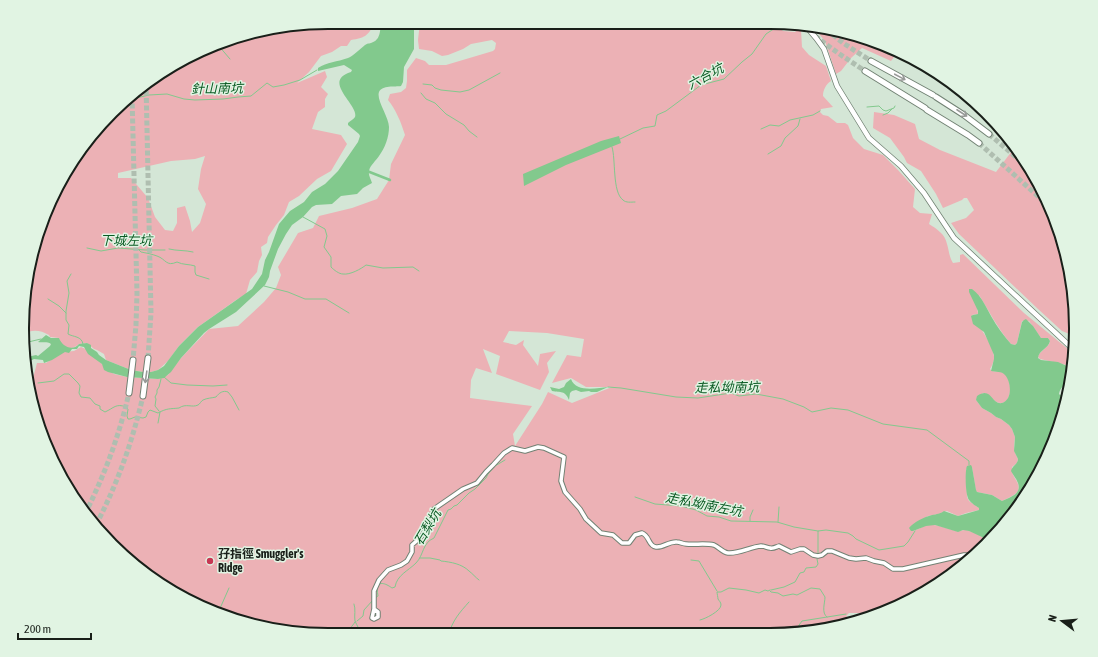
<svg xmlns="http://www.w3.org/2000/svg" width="1098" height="657" font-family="'Asap Condensed','Noto Sans TC',sans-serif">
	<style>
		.green { fill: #ecb1b5; fill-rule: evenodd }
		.water { fill: #82c98d }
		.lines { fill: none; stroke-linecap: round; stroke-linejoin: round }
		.stream { stroke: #82c98d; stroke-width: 1 }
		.canal { stroke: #82c98d; stroke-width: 2.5 }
		.highway-tunnel { stroke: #afbeb0; stroke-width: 5; stroke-dasharray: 5 2.5; stroke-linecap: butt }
		.minor-casing { stroke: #728274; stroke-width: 5.5 }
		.major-casing { stroke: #728274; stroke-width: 6 }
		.highway-casing { stroke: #728274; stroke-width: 7 }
		.minor { stroke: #fff; stroke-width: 3.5 }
		.major { stroke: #fff; stroke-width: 4.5 }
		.highway { stroke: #fff; stroke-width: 5 }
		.oneway { stroke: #989a98 }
		.poi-dot { fill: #c73753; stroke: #e1f4e3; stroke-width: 1.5 }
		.labels { text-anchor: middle; stroke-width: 3; stroke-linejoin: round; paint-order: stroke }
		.poi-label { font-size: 12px; font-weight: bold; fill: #191f19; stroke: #e1f4e3; text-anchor: start }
		.water-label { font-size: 13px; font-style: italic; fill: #0a5a23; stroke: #e1f4e3 }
		.rim { fill: none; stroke: #191f19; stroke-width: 2 }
	</style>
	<rect width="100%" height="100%" fill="#d4e6d6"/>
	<g class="green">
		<path d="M 329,22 L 373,22 L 374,25 C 367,36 365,38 351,40 L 347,46 L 341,46 L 332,52 L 321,56 L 309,72 L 297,83 L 325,71 L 327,77 L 321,87 L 328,94 L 325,99 L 325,107 L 318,112 L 312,129 L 341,135 L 347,144 L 331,171 L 317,179 L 299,196 L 289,202 L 284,215 L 276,225 L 268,237 L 267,243 L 261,247 L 262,255 L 259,261 L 257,272 L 250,280 L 246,294 L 236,300 L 198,327 L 179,346 L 168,361 L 158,370 L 151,372 L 143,372 L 131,370 L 106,360 L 104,354 L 97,350 L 94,349 L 87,343 L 79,344 C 75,348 71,348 65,349 L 60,343 L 59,338 L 50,337 L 49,335 C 40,330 31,329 23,335 L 22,329 L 38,230 L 85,142 L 142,85 L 230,38 ZM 205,156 L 201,169 L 198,189 L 206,204 L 200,223 L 192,232 L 190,221 L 185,206 L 177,208 L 177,223 L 173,231 L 165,230 L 155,217 L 148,198 L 131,178 L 118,178 L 118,173 L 171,161 L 195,159 Z"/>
		<path d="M 420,22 L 505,22 C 509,26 513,26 518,22 L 774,23 L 773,25 L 778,26 L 783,31 L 795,32 L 798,29 L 801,30 L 802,47 L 809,55 L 826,66 L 831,81 C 826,84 823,90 823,96 L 833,107 L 821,109 L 820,112 L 823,115 L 828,116 L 837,123 L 845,123 L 848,125 L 853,138 L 864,149 L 883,155 L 898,170 L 915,189 L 913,207 L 920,213 L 932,214 L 929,224 C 937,229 945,234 947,244 C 949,250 949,257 953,263 L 960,262 L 960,255 L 963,254 L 1024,313 L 1074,354 L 1072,365 L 1071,366 L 1040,359 L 1038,357 C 1040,350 1049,348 1050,341 L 1048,338 L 1041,338 L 1029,321 L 1022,321 L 1017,343 L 1015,345 L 1011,344 C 998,329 989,311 979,295 L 977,307 L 978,314 L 972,315 C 978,325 996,348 994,360 C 993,363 992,366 990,369 L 992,371 C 996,372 1001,371 1004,373 C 1012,379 1013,401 1002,403 C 994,404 991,394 983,393 L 976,400 L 982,408 L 991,413 L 996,417 L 1001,419 L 1009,425 L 1012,429 L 1015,437 L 1014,446 L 1015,453 L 1018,459 L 1017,463 L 1012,467 C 1012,473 1013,475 1016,480 C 1024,493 1012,496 1002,501 L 992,495 L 977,492 L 976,491 L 972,467 L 966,469 L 967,497 L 969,501 L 979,508 L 979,510 L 966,513 L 958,516 L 947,511 L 943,512 L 939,514 L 928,516 L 914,524 L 911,531 C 917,531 922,526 928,525 C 937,524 948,529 956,531 C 959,532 961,530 965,530 C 972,531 982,536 987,541 L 972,559 L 923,594 L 873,615 L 863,613 L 849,613 L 846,616 L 849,618 L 854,618 L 858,621 L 849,624 L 790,634 L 308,634 L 230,619 L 158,583 L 85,515 L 38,427 L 31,386 L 37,363 L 46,363 L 63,352 L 74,351 L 81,347 L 88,350 L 108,370 L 114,374 L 127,377 L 158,379 L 168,375 L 181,358 L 209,329 L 238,326 L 264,302 L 276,288 L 281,275 L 278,267 L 298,233 L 313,228 L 319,216 L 352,208 L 377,199 L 389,180 L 391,164 L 405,135 C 401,122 396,110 388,100 L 390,94 L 401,92 L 406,88 L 407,81 L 407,70 L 416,58 L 425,61 L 429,65 L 446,65 L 493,51 L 495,49 L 496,43 L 492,40 L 471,44 L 463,49 L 448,55 L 442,56 L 432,51 L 419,49 L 418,40 ZM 509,331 L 547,333 L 584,339 L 581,357 L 567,355 L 552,383 L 571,378 L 586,387 L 612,387 L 572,403 L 548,392 L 542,404 L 515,446 L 513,434 L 532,406 L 470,398 L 471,380 L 476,368 L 492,373 L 483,349 L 500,356 L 496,374 L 540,390 L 549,372 L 547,363 L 556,351 L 540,354 L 538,366 L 523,345 L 524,340 L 516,345 L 503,342 Z"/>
		<polygon points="814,28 868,38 897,53 891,61 862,48 851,58 841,71 836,74 825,41"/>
		<polygon points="874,112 894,115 915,124 919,139 940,150 996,172 1015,147 1024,158 1053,211 1070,269 1076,329 1075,338 1072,335 1062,331 1038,309 959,234 951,223 966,218 974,210 967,198 964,198 962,200 943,208 936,194 921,171 907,163 904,157 890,138 873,128"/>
	</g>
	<g class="water">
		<path d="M 381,22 L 414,22 L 414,49 L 404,67 L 403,82 L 401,86 C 395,87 382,85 379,92 C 376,100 389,117 389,127 C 389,137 385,148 379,156 C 376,161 370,165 369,171 C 368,175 371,179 372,183 L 363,188 L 357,194 L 341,196 L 332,204 L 316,205 L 312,207 L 303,217 L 292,225 L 286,234 L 278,249 L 270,271 L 269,277 L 265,285 L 236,312 L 209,329 L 204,333 L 181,358 L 171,372 L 164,378 L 158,379 L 127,377 L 108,372 L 104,370 L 102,364 L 88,354 L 84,347 L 79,346 L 77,349 L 72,349 L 69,353 L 65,352 L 52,360 L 44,363 L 43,360 L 34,359 L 28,362 L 27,357 L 36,355 L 38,356 L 50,346 L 51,344 C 47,341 42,343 38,342 L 46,335 L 51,338 L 59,338 C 62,346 72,352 79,344 L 87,343 L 91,345 L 91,348 L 97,352 L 99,355 L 106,360 L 131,370 L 143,372 L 151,372 L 158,370 L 164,366 L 179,346 L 198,327 L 252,289 L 262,274 L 265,260 L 269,252 L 279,224 L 290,211 L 304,202 L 312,192 L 325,184 L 338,171 L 358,142 L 360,136 L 359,134 L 348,125 L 348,123 C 350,121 354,119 355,117 C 359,105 321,81 351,72 L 352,70 L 344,65 L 318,71 L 318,68 C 327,62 337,62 348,58 C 352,57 361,48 365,45 C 368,43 368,44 371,43 C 381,40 380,30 381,22 Z"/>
		<polygon points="619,136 621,143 566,165 524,186 523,174 601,141"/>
		<path d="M 969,289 L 972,289 C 983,297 987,310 994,321 C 998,328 1005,337 1011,344 L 1015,345 L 1017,343 L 1022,322 L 1024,320 L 1026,319 L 1033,326 L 1041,338 L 1048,338 L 1050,341 C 1048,349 1039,350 1038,358 L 1041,360 L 1058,362 L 1067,366 L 1072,365 L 1070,385 C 1064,384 1060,388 1059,394 L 1060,395 L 1069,393 L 1065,406 L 1059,409 C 1057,414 1053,420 1055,426 L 1058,427 L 1053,446 L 1024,499 L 987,541 L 982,537 L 969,531 L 963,530 L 958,532 L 935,525 L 926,526 L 913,531 L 911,531 L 909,528 C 914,522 924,517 932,515 C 937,514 940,514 944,511 L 958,516 L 979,510 L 979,508 C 976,506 971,503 969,500 C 965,495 965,470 967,466 L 971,465 L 972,467 L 976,490 L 977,492 L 992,495 L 1002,501 C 1010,497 1022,494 1018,483 C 1016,478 1013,475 1011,471 C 1012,466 1018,464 1018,459 L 1014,451 L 1015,437 L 1012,429 L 1009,425 L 1001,419 L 996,417 L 991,413 L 982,408 L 976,400 L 977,396 C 992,386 991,405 1002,403 C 1013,400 1011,381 1005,375 C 1002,371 995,372 991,371 L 994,359 L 994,355 L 984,332 L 973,324 L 971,316 L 973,315 L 978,314 L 978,311 L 969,292 Z"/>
		<path d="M 571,379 C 576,393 597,388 608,387 L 597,392 L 591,392 L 589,391 L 581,392 L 576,390 L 572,391 L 570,393 L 569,400 C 565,390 561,393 552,391 L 550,387 L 559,389 L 564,387 L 566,383 Z"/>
	</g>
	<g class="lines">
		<g class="stream">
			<polyline points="218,45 230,59"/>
			<polyline points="887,48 888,54"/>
			<polyline points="423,84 432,85 435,88 441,90 460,92 469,90 500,73"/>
			<polyline points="421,93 426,99 435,103 446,114 464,125 469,131 477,137"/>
			<polyline points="123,104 130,103 136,98 149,95 167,94 184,99 195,100 223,99 238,97 251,96 267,83 273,87 284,85 300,80 317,70"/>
			<polyline points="867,107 879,106 883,110 886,111 894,108 895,106"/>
			<polyline points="883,115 888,113 892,109"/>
			<polyline points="761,129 770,125 779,126 790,120 813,115 820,111"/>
			<polyline points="620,139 643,128 655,126 657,115 666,111 701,85 724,79 742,62 752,54 766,34 778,26"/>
			<path d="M 612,147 C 616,159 612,192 623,200 C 626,203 631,202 635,202"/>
			<polyline points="768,154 781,146 785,138 798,126 800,119"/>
			<path d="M 303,217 L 325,229 L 327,236 L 324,247 L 331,257 L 331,267 C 334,270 339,274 343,274 C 350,275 361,269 366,265 L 383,268 L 413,267 L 419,271"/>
			<polyline points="87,248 101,251 118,248 145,250 165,250"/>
			<path d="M 169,249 C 177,251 185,250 193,252"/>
			<path d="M 139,250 L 141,252 C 146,253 152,254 157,256 C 166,259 166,267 177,262 C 183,265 189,264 195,266 L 195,272 L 196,275 L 209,279"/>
			<path d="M 71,274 L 67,281 L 69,293 L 66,311 L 66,320 L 69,325 L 68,334 C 73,337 82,336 83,344"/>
			<polyline points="264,286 288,292 305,299 326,299 349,313"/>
			<polyline points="48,299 59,306 66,313"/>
			<polyline points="24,343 41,339"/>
			<polyline points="164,377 171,383 187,385 213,386 227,385"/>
			<path d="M 38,383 L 54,381 L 64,374 L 69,374 L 78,383 L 80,386 L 79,393 L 81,397 L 90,398 L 95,404 L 100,406 L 100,409 L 105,412 C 114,408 116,403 126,407 L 128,409 L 127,416 L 128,419 L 130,419 L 135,417 L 143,418 L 146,417 L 148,412 L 150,410 L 158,413 C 167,408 170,409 179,408 C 186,403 192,408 198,405 C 200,404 201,401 203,400 C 207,398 212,398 216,397 C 219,393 223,390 228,392 L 232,397 L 239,410"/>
			<polyline points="608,387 621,388 676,397 698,398 731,393 739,396 756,394 783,399 804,407 812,412 831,408 848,410 883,424 927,430 969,461 969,465"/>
			<polyline points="159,411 155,406 156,399 155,397 157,393 157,390 159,387 161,379"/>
			<polyline points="158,423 160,412"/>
			<polyline points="635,497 655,504 681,506 696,510 707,516 719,517 731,521 777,522 794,527 818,531"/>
			<polyline points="750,521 750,517 753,510"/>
			<polyline points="778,522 779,507"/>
			<polyline points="818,554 818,531 826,530 848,533 853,536 856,539 879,550 904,546 908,542 915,531"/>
			<path d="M 420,558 L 430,558 L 440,560 L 441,561 C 451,562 462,564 469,571 C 473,574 475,577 479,580"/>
			<polyline points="691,560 699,561 717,591"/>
			<polyline points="771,590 784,587 795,582 800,573 804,572 806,568 816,567 818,564 817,559"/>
			<path d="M 770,591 L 771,592 L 778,593 L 783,596 L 793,594 L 797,595 L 811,588 L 820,589 L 825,597 C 825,603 821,613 827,617"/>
			<path d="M 375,598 L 378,596 C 378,594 377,591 377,589 C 378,579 388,585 392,588 L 395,587 C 397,575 408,571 416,563 C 424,555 422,543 434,538 L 448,510 L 451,509 L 454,506 L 457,505 L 469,493 L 475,489 L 486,478 L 488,474 L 495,466 L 505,460"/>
			<path d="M 354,604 C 356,609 354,616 355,621 C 357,626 360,629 360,634"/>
			<polyline points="218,613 229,588"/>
			<path d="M 700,620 C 705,619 721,611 721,605 C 721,602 719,601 718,599 C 718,598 717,593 717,592 L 721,592 L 729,588 L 746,590 L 759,593 L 765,590 L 768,591 L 770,590"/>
			<polyline points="357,621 363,616 364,610 373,600"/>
			<path d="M 348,634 C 348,629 352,627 355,622"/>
			<path d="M 449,634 C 452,621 460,612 469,602"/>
			<polyline points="789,634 797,628 802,621 846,614"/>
		</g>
		<polyline class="canal" points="367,171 390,180"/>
		<g class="highway-tunnel">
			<polyline points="827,30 843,43 871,61"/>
			<polyline points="815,36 838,53 865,71"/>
			<polyline points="146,83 151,313 148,358"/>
			<polyline points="132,96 137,293 136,325 133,360"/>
			<polyline points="989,134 1030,169"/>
			<polyline points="979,143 1051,208"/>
			<path d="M 85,514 C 105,474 119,436 129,393"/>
			<path d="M 96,525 C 118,482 132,443 143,396"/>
		</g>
		<defs>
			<path id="minor" d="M 374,609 L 378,612 L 378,617 L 374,619 L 372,618 L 374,609 L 374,591 L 379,580 L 388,570 L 401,565 L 407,561 L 412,552 L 412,545 L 421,537 L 424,532 L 434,509 L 463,489 L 477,483 L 486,472 L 493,465 L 504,453 L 512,448 L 525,451 L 538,447 L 544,448 L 564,457 L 561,481 L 565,492 L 580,509 L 586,519 L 601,533 L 613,535 L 622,543 L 629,543 L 635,535 L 642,533 C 650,536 648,546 656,547 C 663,548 669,541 677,542 C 680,542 683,544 686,544 C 695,545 705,543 714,545 C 719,547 722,552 728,553 C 739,554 750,547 761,546 C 765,546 767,548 770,548 C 773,549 776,547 779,546 L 791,552 L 800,549 L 804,549 L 813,555 L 818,556 L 822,555 L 827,551 L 832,551 L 849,558 L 856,559 L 866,558 L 874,561 L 884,563 L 893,569 L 903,569 L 964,555 L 968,555 L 973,558"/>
			<g id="major">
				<polyline points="781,23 787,26 794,24"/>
				<polyline points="806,26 816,38 824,49 837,86 869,138 901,166 924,193 954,238 1074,350"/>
			</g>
			<g id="highway">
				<polyline points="871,61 933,95"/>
				<polyline points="865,71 925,108"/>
				<polyline points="936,97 964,115 989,134"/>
				<polyline points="927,110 968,135 979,143"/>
				<polyline points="129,393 133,360"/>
				<polyline points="143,396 148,358"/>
			</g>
		</defs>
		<use href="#minor" class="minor-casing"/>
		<use href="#major" class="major-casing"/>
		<use href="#highway" class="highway-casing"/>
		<use href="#minor" class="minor"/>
		<use href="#major" class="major"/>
		<use href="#highway" class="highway"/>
	</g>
	<defs><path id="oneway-shaft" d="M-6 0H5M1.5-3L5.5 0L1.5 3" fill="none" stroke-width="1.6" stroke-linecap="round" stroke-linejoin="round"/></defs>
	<g class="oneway">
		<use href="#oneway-shaft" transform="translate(900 77) rotate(28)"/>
		<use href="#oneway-shaft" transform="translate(962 113) rotate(33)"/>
		<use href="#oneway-shaft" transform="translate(146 377) rotate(98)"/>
	</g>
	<circle class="poi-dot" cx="210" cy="561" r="4"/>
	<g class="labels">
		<g class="poi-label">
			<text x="218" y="558">孖指徑 Smuggler's<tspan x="218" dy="14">Ridge</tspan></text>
		</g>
		<g class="water-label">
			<text transform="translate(705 76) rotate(-28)" y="5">六合坑</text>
			<text transform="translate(217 88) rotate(-1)" y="5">針山南坑</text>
			<text x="126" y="245">下城左坑</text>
			<text transform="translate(727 387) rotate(-1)" y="5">走私坳南坑</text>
			<text transform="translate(704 504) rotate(11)" y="5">走私坳南左坑</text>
			<text transform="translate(427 527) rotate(-59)" y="5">石梨坑</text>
		</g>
	</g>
	<path d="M0 0H1098V657H0ZM328 29H770A299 299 0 0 1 1069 328V329A299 299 0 0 1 770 628H328A299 299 0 0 1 29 329V328A299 299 0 0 1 328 29Z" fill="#e1f4e3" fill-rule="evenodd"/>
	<path class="rim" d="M328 29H770A299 299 0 0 1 1069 328V329A299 299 0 0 1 770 628H328A299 299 0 0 1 29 329V328A299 299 0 0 1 328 29Z"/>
	<g transform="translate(1062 621) rotate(286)" stroke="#e1f4e3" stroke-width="3" paint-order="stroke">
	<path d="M0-3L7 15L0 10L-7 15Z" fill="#191f19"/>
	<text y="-6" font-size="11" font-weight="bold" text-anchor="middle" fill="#191f19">N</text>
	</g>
	<path d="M18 633v6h73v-6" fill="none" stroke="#191f19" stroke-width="2"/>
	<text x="24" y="633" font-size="12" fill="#191f19" stroke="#e1f4e3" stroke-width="3" paint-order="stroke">200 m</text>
</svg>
